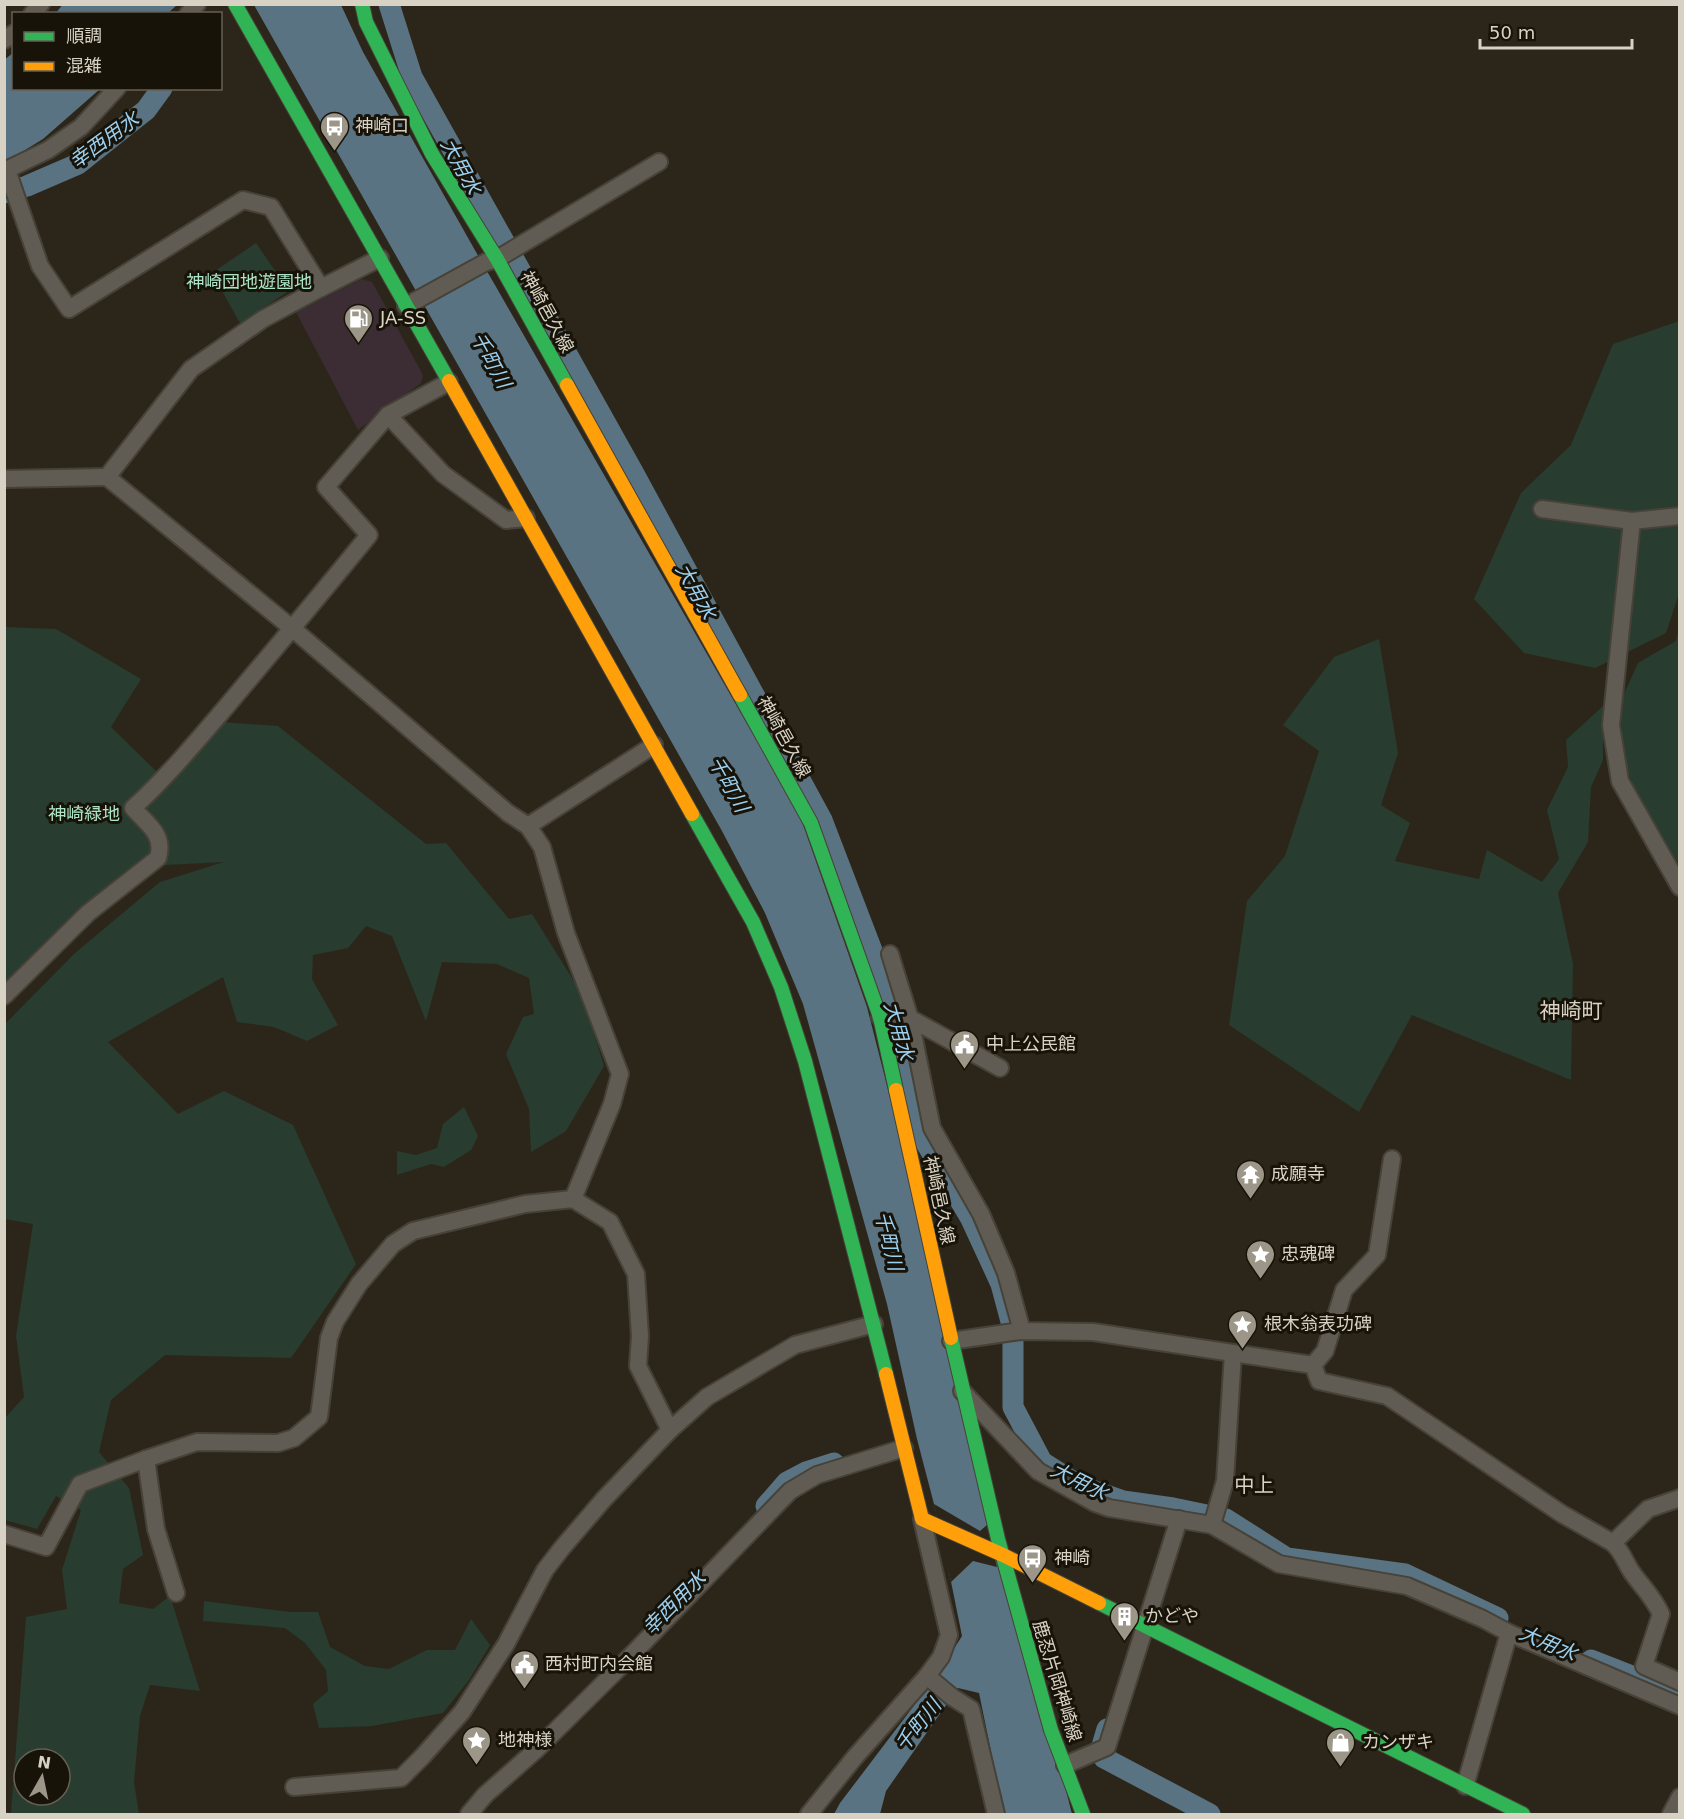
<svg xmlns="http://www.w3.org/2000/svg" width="1684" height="1819" font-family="'DejaVu Sans','Noto Sans JP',sans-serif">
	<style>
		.commercial { fill: #3c2c33 }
		.green { fill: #283c30; fill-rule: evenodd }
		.water { fill: #5a7382 }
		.pier { fill: #2c261a }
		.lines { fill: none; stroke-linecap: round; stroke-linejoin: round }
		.canal { stroke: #5a7382; stroke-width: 21 }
		.street-casing { stroke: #474238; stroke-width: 20 }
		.fast-casing { stroke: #474238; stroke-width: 16 }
		.slow-casing { stroke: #474238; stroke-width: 16 }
		.street { stroke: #605c53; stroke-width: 16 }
		.fast { stroke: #30b455; stroke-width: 14 }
		.slow { stroke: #ff9f0a; stroke-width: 14 }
		.labels { text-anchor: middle; stroke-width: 6; stroke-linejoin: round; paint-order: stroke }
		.poi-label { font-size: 18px; fill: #d8d2c4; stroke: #181309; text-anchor: start }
		.park-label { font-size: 18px; fill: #abe4c7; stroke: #181309 }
		.street-label { font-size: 18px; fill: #d8d2c4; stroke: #181309 }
		.water-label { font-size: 20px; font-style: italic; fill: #9bd0f1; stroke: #181309 }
		.neighbourhood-label { font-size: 20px; fill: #d8d2c4; stroke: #181309 }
		.quarter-label { font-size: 21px; fill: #d8d2c4; stroke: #181309 }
	</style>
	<rect width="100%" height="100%" fill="#2c261a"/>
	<polygon class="commercial" points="362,279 372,282 423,375 421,383 358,430 296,312"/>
	<g class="green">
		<polygon points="256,243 289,291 240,323 212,273"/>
		<polygon points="1679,321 1680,590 1666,633 1595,668 1524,653 1474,599 1521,493 1571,445 1613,344"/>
		<path d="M 5,627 L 56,629 L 141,679 L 111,727 L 156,771 L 221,722 L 278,726 L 426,844 L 446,843 L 509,919 L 532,914 L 582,994 L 604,1066 L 566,1131 L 531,1152 L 529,1109 L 506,1054 L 523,1017 L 534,1014 L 529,978 L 497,964 L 442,962 L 426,1021 L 392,936 L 366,926 L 348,948 L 313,955 L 312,979 L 338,1025 L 307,1041 L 274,1027 L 237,1022 L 223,977 L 108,1042 L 178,1114 L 224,1091 L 293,1125 L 356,1264 L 291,1358 L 165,1355 L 111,1400 L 99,1452 L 129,1488 L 143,1555 L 123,1569 L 119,1603 L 153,1609 L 170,1596 L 200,1691 L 150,1685 L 140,1716 L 134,1782 L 139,1814 L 5,1814 L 5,1812 L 11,1813 L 26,1617 L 67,1609 L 62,1570 L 81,1510 L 56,1496 L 37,1529 L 5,1520 L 5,1418 L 24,1397 L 16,1336 L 33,1224 L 5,1219 L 4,1025 L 75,953 L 160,882 L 224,862 L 146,866 L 5,993 ZM 24,1759 L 60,1759 L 60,1795 L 24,1795 Z"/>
		<polygon points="1679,629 1679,864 1643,809 1624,763 1620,703 1638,663 1676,641"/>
		<polygon points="1379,639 1398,753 1381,805 1410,823 1395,861 1479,879 1487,850 1542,882 1559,859 1547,810 1568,767 1566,740 1603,706 1603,760 1591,787 1588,842 1558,893 1573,964 1571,1080 1412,1015 1359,1112 1229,1025 1247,901 1285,856 1319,751 1283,725 1334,657"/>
		<polygon points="464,1107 478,1136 471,1150 444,1167 431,1164 397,1175 397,1151 416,1155 437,1148 443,1124"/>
		<polygon points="204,1601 290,1612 318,1612 330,1647 365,1666 389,1669 427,1650 455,1650 471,1619 490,1645 469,1680 443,1713 372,1726 319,1728 313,1704 328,1691 326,1670 305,1643 285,1628 203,1621"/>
	</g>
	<g class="water">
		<polygon points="63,4 177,4 177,5 168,13 56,13"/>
		<polygon points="254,5 341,5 363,52 476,252 800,816 867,1007 1072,1814 1004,1814 979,1693 958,1688 886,1791 880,1814 834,1814 840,1803 938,1674 962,1636 940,1527 917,1439 887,1304 803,1004 765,913 722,831"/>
		<polygon points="13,53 14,88 100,89 43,139 4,163 4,60"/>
	</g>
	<polygon class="pier" points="934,1504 980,1531 987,1525 997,1567 973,1561 951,1582"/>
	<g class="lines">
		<g class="canal">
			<polyline points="389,4 412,77 633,472 822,820 896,1013 913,1082 920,1133 971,1219 1001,1284 1013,1329 1013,1407 1042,1462 1080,1486 1123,1501 1173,1508 1226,1519 1287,1558 1405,1574 1498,1618"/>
			<polyline points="4,193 27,186 78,164 146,110 162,88"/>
			<polyline points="766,1506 787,1482 806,1472 834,1463"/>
			<polyline points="1591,1660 1655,1685 1680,1696"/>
			<polyline points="1107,1729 1102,1746 1104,1758 1210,1814"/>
		</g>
		<defs>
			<g id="street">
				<polyline points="32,14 41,4"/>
				<polyline points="188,14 197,4"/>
				<polyline points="4,40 14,33"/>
				<polyline points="7,170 40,266 69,309 243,200 271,207 321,288 263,319 191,369 107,477 293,629 508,813 528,826 542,847 566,933 620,1074 612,1104 573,1199"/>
				<polyline points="4,171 48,150 81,127 117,88"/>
				<polyline points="321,288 380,258"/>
				<polyline points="406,306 486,262 497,259 659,162"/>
				<polyline points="388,415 443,474 506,520 526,518"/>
				<polyline points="4,479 107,477"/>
				<polyline points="1542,509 1632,521 1680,516"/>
				<polyline points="1632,521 1611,725 1620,781 1680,887"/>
				<polyline points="528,826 654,745"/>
				<polyline points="890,954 910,1019 932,1128 981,1214 1006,1273 1022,1331"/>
				<path d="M 4,996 L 88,913 L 158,858 C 165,834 147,824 133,808 C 167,777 196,742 226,707 C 274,650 322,593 369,535 L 326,487 L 388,415 L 449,382"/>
				<polyline points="880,1017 904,1015 1000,1068"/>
				<polyline points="951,1341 1020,1331 1093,1332 1313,1365 1319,1381 1387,1396 1562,1514 1613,1543"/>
				<polyline points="1313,1365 1325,1351 1344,1290 1377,1255 1392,1159"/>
				<polyline points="962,1391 1038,1471 1095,1503 1109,1508 1212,1525 1279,1564 1407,1586 1483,1619 1509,1633 1680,1706"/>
				<polyline points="146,1459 156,1529 176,1593"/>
				<path d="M 1680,1498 L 1648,1509 L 1613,1543 C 1623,1553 1624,1560 1631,1571 C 1642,1587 1652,1595 1661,1614 L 1644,1666 L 1680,1682"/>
				<polyline points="1212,1525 1225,1481 1233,1353"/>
				<polyline points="4,1534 46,1547 80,1484 146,1459 197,1442 278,1443 294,1438 319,1417 329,1338 335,1322 359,1284 393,1244 413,1231 525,1204 573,1199 610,1222 636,1274 640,1336 638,1366 670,1430"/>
				<polyline points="927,1676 952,1697 971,1709 996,1814"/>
				<polyline points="1065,1765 1107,1747 1179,1519"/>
				<polyline points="1465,1786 1509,1633"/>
				<polyline points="294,1787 401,1778 422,1757 462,1712 506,1644 545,1570 562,1548 604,1499 670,1430 707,1397 795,1345 874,1324"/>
				<polyline points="469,1814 485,1795 537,1749 619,1668 790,1491 817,1475 904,1448"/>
				<polyline points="809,1814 855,1757 927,1676 941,1657 949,1635 922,1519"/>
				<polyline points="1671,1814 1680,1797"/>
			</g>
			<g id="fast">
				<polyline points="235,4 449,381"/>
				<polyline points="362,4 366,22 432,154 497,259 567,385"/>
				<polyline points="740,695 811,823 880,1017 896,1090"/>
				<polyline points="692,814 753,922 781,987 805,1061 886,1374"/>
				<polyline points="951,1338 998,1539 1051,1730 1083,1814"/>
				<polyline points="1099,1603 1523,1814"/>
			</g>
			<g id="slow">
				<polyline points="449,381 692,814"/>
				<polyline points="567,385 740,695"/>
				<polyline points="896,1090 951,1338"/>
				<polyline points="886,1374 922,1519 1003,1555 1099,1603"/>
			</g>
		</defs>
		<use href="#street" class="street-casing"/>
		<use href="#fast" class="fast-casing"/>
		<use href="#slow" class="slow-casing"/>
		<use href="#street" class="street"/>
		<use href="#fast" class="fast"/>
		<use href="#slow" class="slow"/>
	</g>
	<defs>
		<symbol id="bus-pin" viewBox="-11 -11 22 30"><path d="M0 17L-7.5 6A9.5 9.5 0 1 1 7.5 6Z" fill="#9c9688" stroke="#181309"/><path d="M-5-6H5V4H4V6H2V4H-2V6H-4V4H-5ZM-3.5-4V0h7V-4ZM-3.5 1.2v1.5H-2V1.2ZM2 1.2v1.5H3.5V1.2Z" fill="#fff"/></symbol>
		<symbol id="fuel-pin" viewBox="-11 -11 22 30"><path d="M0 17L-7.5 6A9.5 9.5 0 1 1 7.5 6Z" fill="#9c9688" stroke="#181309"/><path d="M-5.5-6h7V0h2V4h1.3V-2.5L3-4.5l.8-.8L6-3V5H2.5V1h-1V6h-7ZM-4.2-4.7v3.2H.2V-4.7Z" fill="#fff"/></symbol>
		<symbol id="civic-pin" viewBox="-11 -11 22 30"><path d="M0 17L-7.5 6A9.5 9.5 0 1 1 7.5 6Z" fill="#9c9688" stroke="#181309"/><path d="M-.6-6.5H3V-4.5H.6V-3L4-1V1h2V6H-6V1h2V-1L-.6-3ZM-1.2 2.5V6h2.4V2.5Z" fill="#fff"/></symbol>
		<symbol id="temple-pin" viewBox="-11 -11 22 30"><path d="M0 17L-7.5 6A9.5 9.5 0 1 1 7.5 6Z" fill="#9c9688" stroke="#181309"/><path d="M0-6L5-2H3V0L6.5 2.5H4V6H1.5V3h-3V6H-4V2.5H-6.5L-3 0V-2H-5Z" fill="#fff"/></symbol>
		<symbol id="sight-pin" viewBox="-11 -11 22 30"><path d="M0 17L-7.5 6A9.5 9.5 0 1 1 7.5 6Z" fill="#9c9688" stroke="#181309"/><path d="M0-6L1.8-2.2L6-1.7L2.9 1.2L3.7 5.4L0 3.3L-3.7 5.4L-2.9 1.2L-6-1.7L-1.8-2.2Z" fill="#fff"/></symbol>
		<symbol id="building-pin" viewBox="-11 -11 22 30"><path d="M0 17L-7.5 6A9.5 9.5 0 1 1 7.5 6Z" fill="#9c9688" stroke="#181309"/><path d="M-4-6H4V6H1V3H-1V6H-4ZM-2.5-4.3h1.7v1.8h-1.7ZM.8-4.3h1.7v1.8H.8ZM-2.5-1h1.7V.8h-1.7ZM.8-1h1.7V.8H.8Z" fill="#fff"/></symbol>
		<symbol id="shop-pin" viewBox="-11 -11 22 30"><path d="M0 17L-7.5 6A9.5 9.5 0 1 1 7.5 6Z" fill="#9c9688" stroke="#181309"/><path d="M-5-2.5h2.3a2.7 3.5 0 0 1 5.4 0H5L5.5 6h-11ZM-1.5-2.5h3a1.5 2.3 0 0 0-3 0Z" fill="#fff"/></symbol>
	</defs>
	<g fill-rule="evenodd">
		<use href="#bus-pin" x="318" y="110" width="33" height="45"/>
		<use href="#fuel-pin" x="342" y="302" width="33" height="45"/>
		<use href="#civic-pin" x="948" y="1028" width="33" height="45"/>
		<use href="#temple-pin" x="1234" y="1158" width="33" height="45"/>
		<use href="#sight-pin" x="1244" y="1238" width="33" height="45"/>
		<use href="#sight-pin" x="1226" y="1308" width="33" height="45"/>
		<use href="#bus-pin" x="1016" y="1542" width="33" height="45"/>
		<use href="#building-pin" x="1108" y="1600" width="33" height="45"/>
		<use href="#civic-pin" x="508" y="1648" width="33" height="45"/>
		<use href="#sight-pin" x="460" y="1724" width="33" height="45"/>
		<use href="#shop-pin" x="1324" y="1726" width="33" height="45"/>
	</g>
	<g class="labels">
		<g class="poi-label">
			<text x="355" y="132">神崎口</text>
			<text x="380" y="324">JA-SS</text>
			<text x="986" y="1050">中上公民館</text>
			<text x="1271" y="1180">成願寺</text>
			<text x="1281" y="1260">忠魂碑</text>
			<text x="1264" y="1330">根木翁表功碑</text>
			<text x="1054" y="1564">神崎</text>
			<text x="1145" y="1622">かどや</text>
			<text x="545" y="1670">西村町内会館</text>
			<text x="498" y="1746">地神様</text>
			<text x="1362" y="1748">カンザキ</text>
		</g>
		<g class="park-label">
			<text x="249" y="288">神崎団地遊園地</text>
			<text x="84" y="820">神崎緑地</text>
		</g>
		<g class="street-label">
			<text transform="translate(547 312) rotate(61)" y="6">神崎邑久線</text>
			<text transform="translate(784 737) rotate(61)" y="6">神崎邑久線</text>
			<text transform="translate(939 1200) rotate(78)" y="6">神崎邑久線</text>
			<text transform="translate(1057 1681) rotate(73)" y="6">鹿忍片岡神崎線</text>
		</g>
		<g class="water-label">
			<text transform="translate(104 140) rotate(-36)" y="7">幸西用水</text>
			<text transform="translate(461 166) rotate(61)" y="7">大用水</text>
			<text transform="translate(491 360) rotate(61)" y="7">千町川</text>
			<text transform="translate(696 591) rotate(61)" y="7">大用水</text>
			<text transform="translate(729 784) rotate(61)" y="7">千町川</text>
			<text transform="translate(899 1031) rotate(74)" y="7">大用水</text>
			<text transform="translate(889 1241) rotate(76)" y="7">千町川</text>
			<text transform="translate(1079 1481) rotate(26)" y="7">大用水</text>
			<text transform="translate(674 1603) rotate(-45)" y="7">幸西用水</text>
			<text transform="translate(1548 1643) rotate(23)" y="7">大用水</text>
			<text transform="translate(918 1725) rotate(-52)" y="7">千町川</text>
		</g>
		<g class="neighbourhood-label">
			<text x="1254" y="1492">中上</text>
		</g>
		<g class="quarter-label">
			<text x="1571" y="1018">神崎町</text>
		</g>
	</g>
	<rect width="1684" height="1819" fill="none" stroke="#d8d2c4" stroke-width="12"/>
	<rect x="12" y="12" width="210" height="78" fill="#181309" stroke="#655f54" stroke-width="1.5"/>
	<rect x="24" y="32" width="30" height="9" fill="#30b455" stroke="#655f54" stroke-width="1.5"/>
	<text x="66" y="42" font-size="18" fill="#d8d2c4">順調</text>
	<rect x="24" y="62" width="30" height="9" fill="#ff9f0a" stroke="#655f54" stroke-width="1.5"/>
	<text x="66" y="72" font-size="18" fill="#d8d2c4">混雑</text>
	<g transform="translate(42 1777) rotate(9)"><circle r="28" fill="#181309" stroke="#655f54" stroke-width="1.5"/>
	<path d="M0-4.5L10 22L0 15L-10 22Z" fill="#9c9688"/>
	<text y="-9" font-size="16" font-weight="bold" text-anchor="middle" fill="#d8d2c4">N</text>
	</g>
	<path d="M1480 39v9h152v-9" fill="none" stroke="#d8d2c4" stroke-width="3"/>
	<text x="1489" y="39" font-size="18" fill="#d8d2c4" stroke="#181309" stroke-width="4.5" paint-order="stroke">50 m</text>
</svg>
